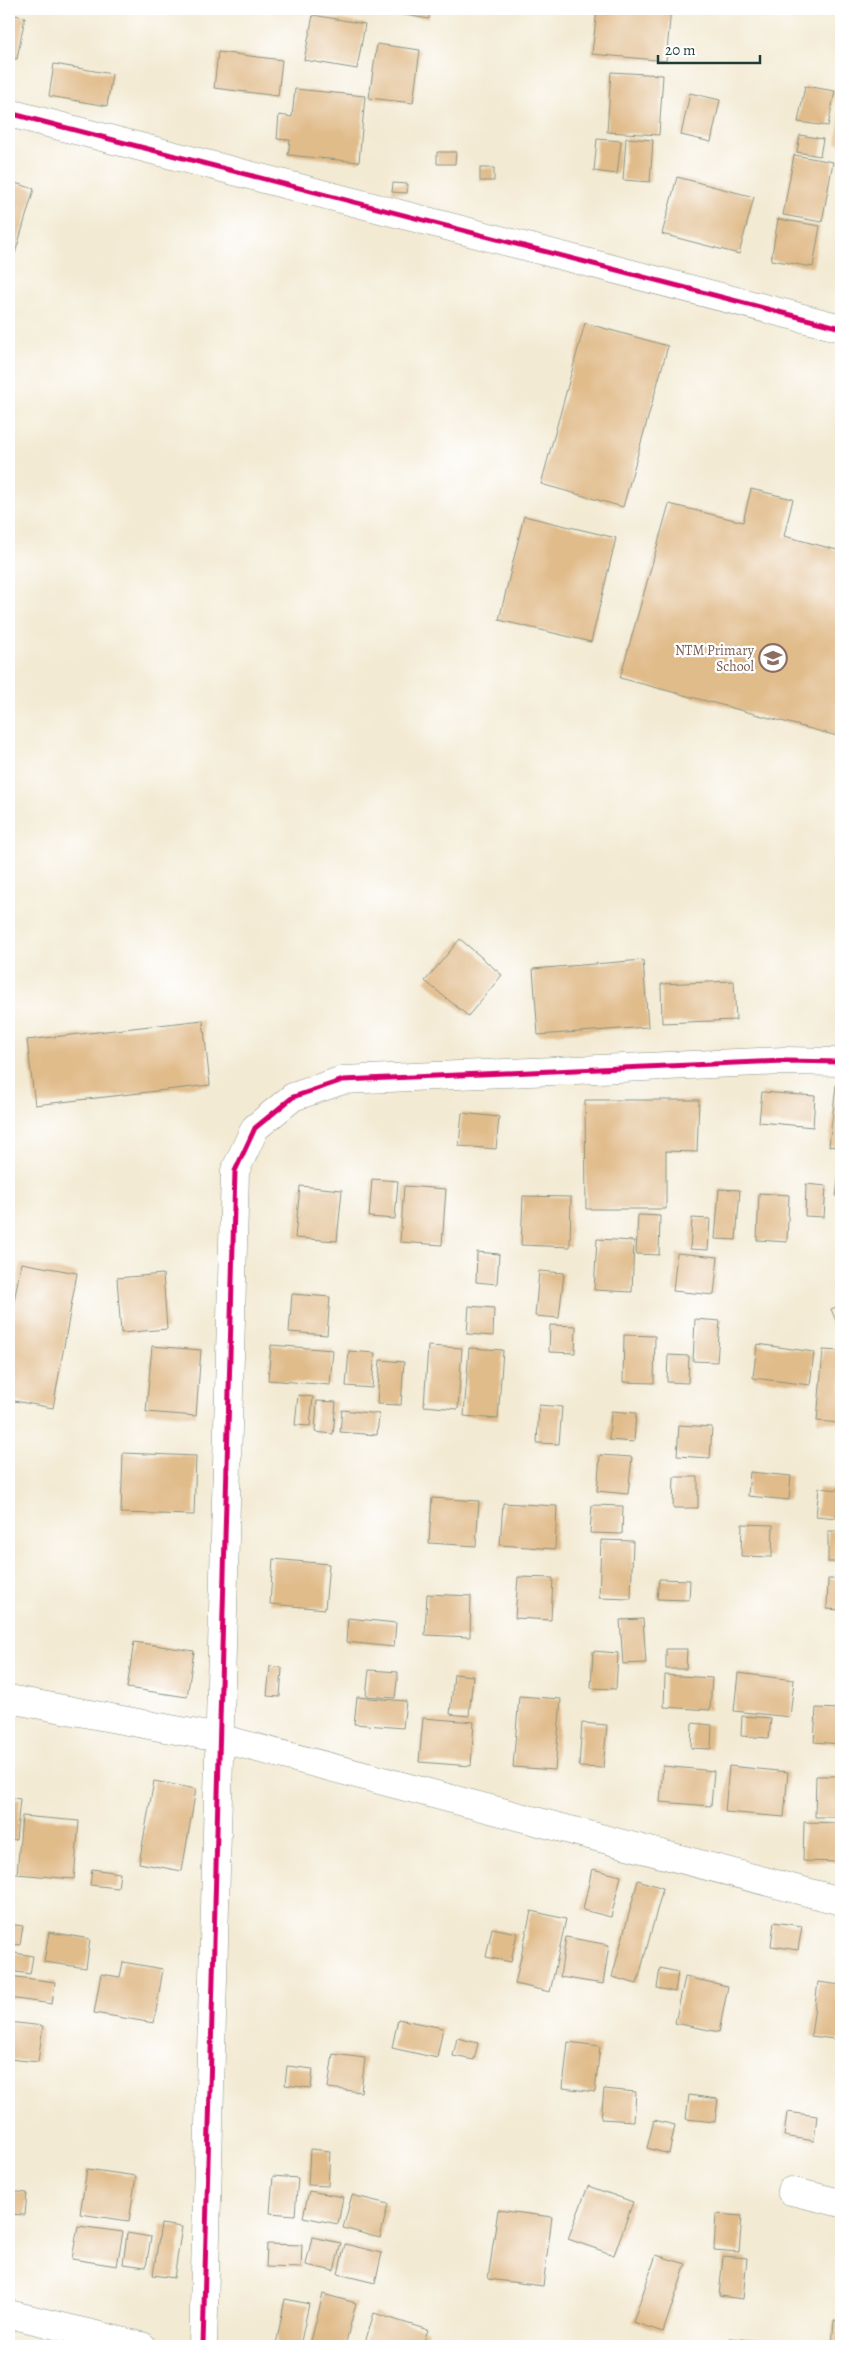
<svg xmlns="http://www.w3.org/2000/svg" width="850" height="2355" font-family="Alegreya,serif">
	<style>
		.building { fill: #e1bc8b }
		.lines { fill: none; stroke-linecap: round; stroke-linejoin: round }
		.minor-casing { stroke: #899484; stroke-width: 29 }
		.minor { stroke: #fff; stroke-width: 28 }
		.cycleway-casing { stroke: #fff; stroke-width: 8 }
		.cycleway { stroke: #d6006c; stroke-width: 5 }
		.labels { text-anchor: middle; stroke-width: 4.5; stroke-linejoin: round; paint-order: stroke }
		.education-label { font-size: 14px; fill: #785e54; stroke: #fff; text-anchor: end }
	</style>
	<rect width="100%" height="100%" fill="#fff"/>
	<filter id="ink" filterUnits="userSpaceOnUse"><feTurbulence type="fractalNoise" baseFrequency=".02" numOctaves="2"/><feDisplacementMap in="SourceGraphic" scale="10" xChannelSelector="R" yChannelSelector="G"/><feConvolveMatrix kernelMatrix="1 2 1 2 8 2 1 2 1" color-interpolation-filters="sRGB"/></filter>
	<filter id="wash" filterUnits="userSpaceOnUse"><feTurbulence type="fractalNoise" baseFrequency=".0096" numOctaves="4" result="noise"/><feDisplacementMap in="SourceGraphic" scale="20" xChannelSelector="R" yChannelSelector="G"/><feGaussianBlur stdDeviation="1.12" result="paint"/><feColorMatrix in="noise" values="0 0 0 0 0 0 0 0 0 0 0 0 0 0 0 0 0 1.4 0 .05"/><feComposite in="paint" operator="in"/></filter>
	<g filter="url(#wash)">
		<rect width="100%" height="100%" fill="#f3ead3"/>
		<g id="blocks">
			<g class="building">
				<polygon points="367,9 430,9 429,19"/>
				<polygon points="597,9 671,9 666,61 592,54"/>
				<polygon points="9,14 25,17 17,59 9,58"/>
				<polygon points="313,15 365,24 357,69 304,60"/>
				<polygon points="377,44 420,50 413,103 369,98"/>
				<polygon points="218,52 282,60 278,96 214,88"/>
				<polygon points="54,64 112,74 107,106 49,96"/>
				<polygon points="611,72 663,75 659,135 607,132"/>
				<polygon points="805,86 835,91 828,126 798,122"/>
				<polygon points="295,89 365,96 359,162 288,155 290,140 277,139 279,115 292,117"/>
				<polygon points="690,93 720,100 711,142 681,135"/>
				<polygon points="840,116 841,116 841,144 836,143"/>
				<polygon points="800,135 823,139 820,156 797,152"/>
				<polygon points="626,138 653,140 650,182 623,180"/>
				<polygon points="597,139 621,141 617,174 594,171"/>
				<polygon points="437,152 456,152 455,164 437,164"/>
				<polygon points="794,155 833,162 822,222 783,215"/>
				<rect x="480" y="168" width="14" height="13"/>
				<polygon points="677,177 754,197 739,254 662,234"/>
				<polygon points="9,181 34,189 9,274"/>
				<polygon points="393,183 408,184 407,193 392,192"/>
				<polygon points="778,219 820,226 813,267 771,260"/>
				<polygon points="585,323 668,346 623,507 541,484"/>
				<polygon points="751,489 793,499 784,536 841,551 841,737 620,678 669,504 743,522"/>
				<polygon points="524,516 616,538 591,642 499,620"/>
				<polygon points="460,939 502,975 468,1016 425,981"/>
				<polygon points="643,960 648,1027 538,1035 533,969"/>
				<polygon points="734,981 736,1020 662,1023 661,984"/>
				<polygon points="203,1020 210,1085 35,1105 27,1040"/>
				<polygon points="836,1085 841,1085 841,1148 829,1146"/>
				<polygon points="762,1092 815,1096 813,1127 759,1122"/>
				<polygon points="585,1100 699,1100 697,1152 666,1151 666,1209 586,1209"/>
				<polygon points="462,1113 499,1117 496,1149 459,1146"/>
				<polygon points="839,1174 841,1174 841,1197 836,1196"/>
				<polygon points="372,1179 398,1181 395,1219 369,1217"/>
				<polygon points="806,1184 826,1186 824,1217 805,1216"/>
				<polygon points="300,1186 342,1190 337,1241 295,1238"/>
				<polygon points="404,1186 446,1189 442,1245 400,1242"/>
				<polygon points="719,1189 740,1190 736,1240 715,1239"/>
				<polygon points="759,1193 789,1195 787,1242 757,1240"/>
				<polygon points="523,1196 571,1197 570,1247 521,1245"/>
				<polygon points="638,1215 660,1216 659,1255 636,1254"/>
				<polygon points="692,1218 710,1219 708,1250 690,1249"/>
				<polygon points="597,1239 634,1241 632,1292 594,1290"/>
				<polygon points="477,1252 499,1254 497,1284 476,1282"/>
				<polygon points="677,1253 718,1257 714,1295 673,1291"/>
				<polygon points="21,1263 77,1273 53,1408 9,1400 9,1329"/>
				<polygon points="539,1271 564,1273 559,1318 535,1316"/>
				<polygon points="163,1274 167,1329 121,1333 117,1278"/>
				<polygon points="292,1294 330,1297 327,1335 289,1332"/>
				<polygon points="841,1305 841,1333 831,1309"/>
				<polygon points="469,1306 494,1308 493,1336 467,1334"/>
				<polygon points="695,1319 720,1321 717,1362 693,1361"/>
				<polygon points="550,1325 576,1326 575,1353 549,1352"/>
				<polygon points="624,1335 655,1336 654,1383 623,1382"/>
				<polygon points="757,1344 814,1352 810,1385 753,1378"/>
				<polygon points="271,1345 333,1350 330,1385 268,1380"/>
				<polygon points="152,1346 201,1350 196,1416 146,1412"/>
				<polygon points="428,1346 462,1348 458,1409 424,1406"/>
				<polygon points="469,1348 503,1350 498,1419 464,1416"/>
				<polygon points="823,1350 841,1351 841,1423 817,1421"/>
				<polygon points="349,1351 375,1353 372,1388 346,1386"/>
				<polygon points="668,1355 689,1356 688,1383 667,1382"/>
				<polygon points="380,1360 404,1362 401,1405 377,1404"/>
				<polygon points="298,1395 313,1397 310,1426 295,1425"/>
				<polygon points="317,1401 336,1402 333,1434 315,1432"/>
				<polygon points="539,1405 562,1407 559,1444 537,1443"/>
				<polygon points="342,1410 379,1414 377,1435 340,1432"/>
				<polygon points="611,1411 636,1413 634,1442 609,1440"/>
				<polygon points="679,1425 712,1427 710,1458 677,1456"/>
				<polygon points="123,1453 196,1456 194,1515 121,1513"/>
				<polygon points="600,1455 632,1457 628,1494 597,1491"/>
				<polygon points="750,1472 791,1476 789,1500 748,1496"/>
				<polygon points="674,1477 698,1477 698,1508 673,1508"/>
				<polygon points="819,1488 839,1490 836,1518 816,1516"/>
				<polygon points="432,1498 479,1501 476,1546 429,1543"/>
				<polygon points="503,1503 557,1506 555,1549 500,1545"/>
				<polygon points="592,1505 623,1506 622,1534 590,1533"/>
				<polygon points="742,1524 773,1525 772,1557 741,1556"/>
				<rect x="828" y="1531" width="13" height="31"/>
				<polygon points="601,1540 633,1541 631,1599 599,1598"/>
				<polygon points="273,1559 329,1564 325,1609 270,1604"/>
				<polygon points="518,1577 553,1578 551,1620 515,1618"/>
				<polygon points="659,1579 690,1580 689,1600 657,1599"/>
				<polygon points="828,1579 841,1579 841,1610 827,1609"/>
				<polygon points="427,1594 471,1596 470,1637 425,1635"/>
				<polygon points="348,1618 396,1623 394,1647 346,1642"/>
				<polygon points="643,1619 646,1663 623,1664 620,1620"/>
				<polygon points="134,1642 194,1651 187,1697 127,1688"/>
				<polygon points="666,1649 687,1649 686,1669 666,1669"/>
				<polygon points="593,1651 618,1653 616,1689 591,1688"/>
				<polygon points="270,1666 282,1668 280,1697 267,1696"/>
				<polygon points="369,1670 398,1672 395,1698 366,1696"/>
				<polygon points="738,1673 794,1680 790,1717 734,1711"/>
				<polygon points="454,1674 473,1676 469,1716 450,1714"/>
				<polygon points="665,1675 712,1678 710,1710 664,1707"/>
				<polygon points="519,1696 561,1699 555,1770 513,1767"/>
				<polygon points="357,1697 406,1701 403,1728 354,1724"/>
				<polygon points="816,1708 841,1709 841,1744 814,1742"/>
				<polygon points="742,1716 771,1718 769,1738 741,1736"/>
				<polygon points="423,1718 474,1722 471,1766 419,1762"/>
				<polygon points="582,1723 607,1725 603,1768 579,1767"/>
				<polygon points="692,1723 712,1725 711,1749 691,1748"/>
				<polygon points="663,1766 714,1771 711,1806 660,1802"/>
				<polygon points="729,1766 788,1772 784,1817 725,1812"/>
				<polygon points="816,1776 841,1776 841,1817 815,1817"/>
				<polygon points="154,1781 196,1789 182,1871 139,1863"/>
				<polygon points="9,1797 20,1799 16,1840 9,1839"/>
				<polygon points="22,1816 79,1821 74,1879 17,1874"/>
				<polygon points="804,1822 841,1823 841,1862 803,1861"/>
				<polygon points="92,1869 120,1873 118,1888 90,1885"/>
				<polygon points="592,1869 621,1876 611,1917 583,1910"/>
				<polygon points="638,1880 663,1888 637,1984 612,1977"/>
				<polygon points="531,1911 566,1919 550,1992 515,1984"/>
				<polygon points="774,1922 802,1926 798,1950 771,1946"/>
				<polygon points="9,1924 23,1926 20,1945 9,1944"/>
				<polygon points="492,1928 517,1933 511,1962 486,1957"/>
				<polygon points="49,1932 90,1939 86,1968 44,1962"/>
				<polygon points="566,1937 609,1945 603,1984 560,1977"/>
				<polygon points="9,1952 33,1956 30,1974 9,1971"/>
				<polygon points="123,1962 163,1969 154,2023 94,2013 101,1974 120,1977"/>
				<polygon points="660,1968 678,1972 675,1992 657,1988"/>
				<polygon points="9,1976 55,1982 52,2004 9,1998"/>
				<polygon points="685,1977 728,1986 719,2032 675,2023"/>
				<polygon points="818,1982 841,1985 841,2040 811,2036"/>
				<polygon points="398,2019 443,2028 437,2058 392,2048"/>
				<polygon points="9,2022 43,2026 38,2062 9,2059"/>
				<polygon points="457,2038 478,2043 474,2060 453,2056"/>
				<polygon points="568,2042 600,2046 595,2092 563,2088"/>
				<polygon points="333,2054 365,2058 361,2092 328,2088"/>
				<polygon points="287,2066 313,2069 311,2088 285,2085"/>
				<polygon points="604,2089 636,2092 634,2121 601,2119"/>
				<polygon points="689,2095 718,2099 715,2122 686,2119"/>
				<polygon points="787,2112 817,2116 814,2141 784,2136"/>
				<polygon points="654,2120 675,2125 669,2154 647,2148"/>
				<polygon points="310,2149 330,2151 328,2186 308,2185"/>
				<polygon points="87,2169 136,2176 129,2221 80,2214"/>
				<polygon points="273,2176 298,2178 295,2215 270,2213"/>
				<polygon points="588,2186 633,2202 614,2255 568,2239"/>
				<polygon points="9,2191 27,2193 25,2215 9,2214"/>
				<polygon points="309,2191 343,2197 338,2224 303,2217"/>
				<polygon points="352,2195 388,2204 380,2238 343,2228"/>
				<polygon points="498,2210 552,2217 543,2286 488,2279"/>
				<polygon points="716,2214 742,2216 739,2252 714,2250"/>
				<polygon points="161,2224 182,2227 174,2278 153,2275"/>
				<polygon points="78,2226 123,2232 117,2266 72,2259"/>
				<polygon points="127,2233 151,2237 146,2267 123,2264"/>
				<polygon points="312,2237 341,2243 334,2271 306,2265"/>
				<polygon points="267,2244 302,2245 301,2268 266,2267"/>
				<polygon points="345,2244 382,2253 375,2283 338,2274"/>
				<polygon points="656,2255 686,2264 663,2332 633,2322"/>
				<polygon points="723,2256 747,2258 743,2299 719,2296"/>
				<polygon points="323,2294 356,2303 345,2346 310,2345"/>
				<polygon points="285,2299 309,2304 300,2346 276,2345"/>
				<polygon points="374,2313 428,2330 422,2346 364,2346"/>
				<polygon points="834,2320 841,2321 841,2346 832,2346"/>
				<polygon points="730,2338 771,2342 770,2346 729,2346"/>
			</g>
		</g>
	</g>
	<g filter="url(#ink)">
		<use href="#blocks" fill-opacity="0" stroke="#899484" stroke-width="1"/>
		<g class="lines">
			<defs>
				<g id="minor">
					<polyline points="9,113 841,328"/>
					<polyline points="9,1699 219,1738 841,1901"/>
					<polyline points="791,2191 841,2203"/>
					<polyline points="9,2314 142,2346"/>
					<polyline points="203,2346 235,1171 255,1128 293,1097 343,1080 784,1061 841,1062"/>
				</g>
			</defs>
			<use href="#minor" class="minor-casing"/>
			<use href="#minor" class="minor"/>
			<defs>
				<g id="cycleway">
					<polyline points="9,113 841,328"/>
					<polyline points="203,2346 235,1171 255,1128 293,1097 343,1080 784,1061 841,1062"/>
				</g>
			</defs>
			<use href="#cycleway" class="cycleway-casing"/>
			<use href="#cycleway" class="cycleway"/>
		</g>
	</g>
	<defs>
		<symbol id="school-ring" viewBox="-11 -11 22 22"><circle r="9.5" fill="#fff" stroke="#8d6e63" stroke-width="1.5"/><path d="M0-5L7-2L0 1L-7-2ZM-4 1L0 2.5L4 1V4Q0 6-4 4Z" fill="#8d6e63"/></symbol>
	</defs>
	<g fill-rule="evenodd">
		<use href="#school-ring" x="757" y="642" width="32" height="32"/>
	</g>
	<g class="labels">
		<g class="education-label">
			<text x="754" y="655">NTM Primary<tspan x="754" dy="16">School</tspan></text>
		</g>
	</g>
	<rect width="850" height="2355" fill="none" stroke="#fff" stroke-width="30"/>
	<path d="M658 55v8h102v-8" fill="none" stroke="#1f3d34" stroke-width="2.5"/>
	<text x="665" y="55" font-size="15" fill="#1f3d34" stroke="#ffffff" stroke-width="4" paint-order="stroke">20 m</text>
</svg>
